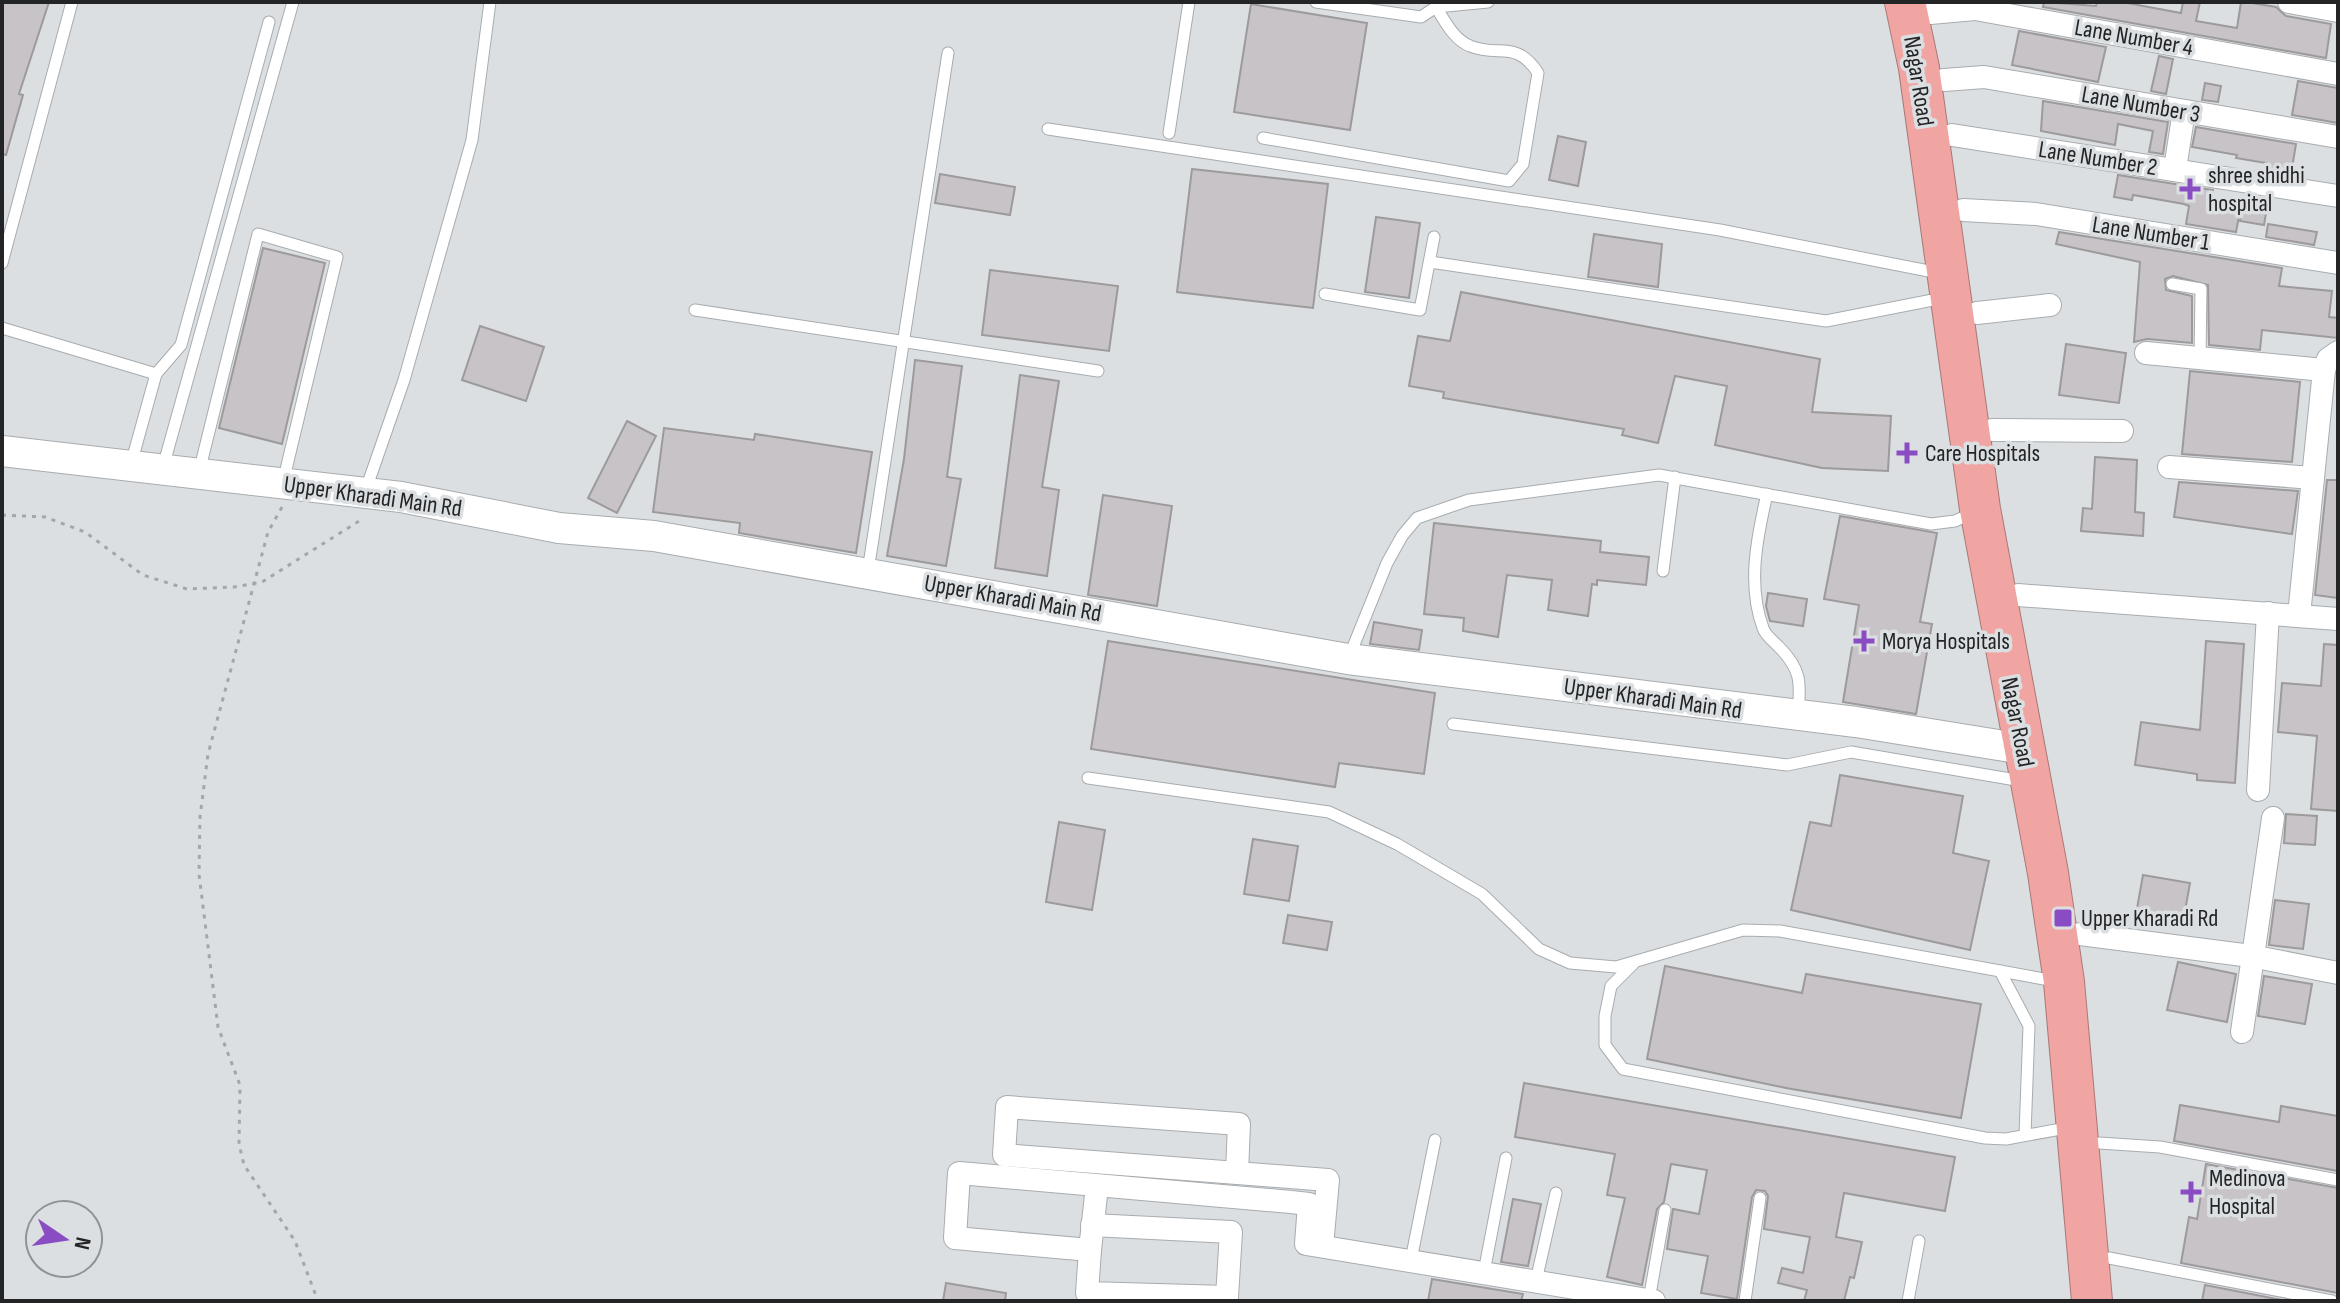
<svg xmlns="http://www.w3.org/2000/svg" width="2340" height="1303" font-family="'Sofia Sans Condensed',sans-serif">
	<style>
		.building { fill: #c7c3c6; stroke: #9d9a9c; stroke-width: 2 }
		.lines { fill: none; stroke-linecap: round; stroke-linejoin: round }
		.lane-casing { stroke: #a8acaf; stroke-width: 13 }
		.street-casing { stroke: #a8acaf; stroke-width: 24 }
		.secondary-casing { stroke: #a8acaf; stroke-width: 32 }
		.highway-casing { stroke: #a87876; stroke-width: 42 }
		.path { stroke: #a4a7a9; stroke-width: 3; stroke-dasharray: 4 6; stroke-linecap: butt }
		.lane { stroke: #fff; stroke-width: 11 }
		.street { stroke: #fff; stroke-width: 22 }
		.secondary { stroke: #fff; stroke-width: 30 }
		.highway { stroke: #f0a5a2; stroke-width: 40 }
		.poi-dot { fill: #8a4cc2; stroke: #dbdfe2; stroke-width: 3 }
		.labels { text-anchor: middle; stroke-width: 7; stroke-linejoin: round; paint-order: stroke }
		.street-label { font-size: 24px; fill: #232425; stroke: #dbdfe2 }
		.poi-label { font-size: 24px; fill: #232425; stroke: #dbdfe2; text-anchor: start }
	</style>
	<rect width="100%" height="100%" fill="#dbdfe2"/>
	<g class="building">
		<polygon points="2,2 49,2 19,94 23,95 6,155 2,154"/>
		<polygon points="2044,2 2096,6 2097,2 2122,2 2181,13 2183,2 2200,2 2196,21 2237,28 2241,2 2246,2 2276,7 2286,16 2331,24 2326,58 2043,7"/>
		<polygon points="1251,4 1367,23 1350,130 1234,112"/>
		<polygon points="2019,31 2106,47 2098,82 2012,65"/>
		<polygon points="2159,56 2173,59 2166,94 2151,91"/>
		<polygon points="2298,81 2338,88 2338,123 2292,115"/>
		<polygon points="2205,83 2221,86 2218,102 2202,100"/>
		<polygon points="2043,101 2168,122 2163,154 2149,152 2153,131 2118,124 2115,145 2041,131"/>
		<polygon points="2196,127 2296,144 2291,174 2265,170 2266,163 2236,158 2237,155 2192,147"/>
		<polygon points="1558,136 1586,142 1578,186 1549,180"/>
		<polygon points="1192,169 1328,184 1313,308 1177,292"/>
		<polygon points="940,174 1015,187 1010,215 935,203"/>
		<polygon points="2118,175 2213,190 2210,206 2240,211 2236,232 2186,224 2189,206 2184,204 2133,195 2132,200 2114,197"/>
		<polygon points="2244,198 2268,202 2264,225 2240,221"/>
		<polygon points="1376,217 1420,223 1409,298 1365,292"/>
		<polygon points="2268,224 2317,232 2314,245 2266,237"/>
		<polygon points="2059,232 2282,268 2279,286 2332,291 2329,317 2338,318 2338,338 2262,330 2260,350 2209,345 2208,285 2173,276 2165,279 2166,290 2192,296 2192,343 2147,339 2134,342 2140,262 2056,244"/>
		<polygon points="1594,234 1662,244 1658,287 1588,277"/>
		<polygon points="263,248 325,263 282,444 219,428"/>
		<polygon points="990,270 1118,286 1109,351 982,335"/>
		<polygon points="1461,292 1820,359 1812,412 1891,416 1888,471 1822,468 1715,445 1727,386 1675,376 1658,443 1622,435 1624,429 1443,398 1444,392 1409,386 1418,336 1450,341"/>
		<polygon points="480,326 544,347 526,401 462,380"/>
		<polygon points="2066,344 2126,353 2119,403 2059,395"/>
		<polygon points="915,360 962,366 947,477 961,479 946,566 887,556 904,459"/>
		<polygon points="2190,371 2300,382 2292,462 2182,454"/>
		<polygon points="1020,375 1059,381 1042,487 1059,490 1047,576 995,568"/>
		<polygon points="627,421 656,436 617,513 588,498"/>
		<polygon points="664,428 754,440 755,434 872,452 856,553 739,533 740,523 653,512"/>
		<polygon points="2095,457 2137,460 2135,512 2144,513 2143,536 2081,531 2083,508 2092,509"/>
		<polygon points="2327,480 2338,480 2338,598 2315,595"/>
		<polygon points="2179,482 2298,491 2292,534 2174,517"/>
		<polygon points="1103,495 1172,506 1157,606 1088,595"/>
		<polygon points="1840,516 1937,533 1920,622 1932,624 1916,714 1843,702 1859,605 1824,599"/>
		<polygon points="1434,523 1601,541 1600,552 1649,557 1646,585 1597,580 1597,585 1592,584 1588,616 1548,610 1552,580 1507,575 1498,637 1463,631 1464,618 1424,614"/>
		<polygon points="1768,593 1807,599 1803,626 1770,621 1766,606"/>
		<polygon points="1374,622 1422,630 1419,650 1370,644"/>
		<polygon points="1108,641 1435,693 1424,774 1339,763 1335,787 1091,749"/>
		<polygon points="2206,641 2244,644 2235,783 2197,780 2197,774 2135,765 2141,722 2200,730"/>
		<polygon points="2324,644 2338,645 2338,811 2311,809 2317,736 2278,732 2282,683 2321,686"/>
		<polygon points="1840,775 1963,796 1953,853 1989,861 1970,950 1791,910 1810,822 1831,826"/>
		<polygon points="2286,814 2317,816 2315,845 2284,843"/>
		<polygon points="1059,822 1105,830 1092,910 1046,902"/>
		<polygon points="1253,839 1298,846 1289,901 1244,894"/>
		<polygon points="2143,875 2190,883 2183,922 2136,914"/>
		<polygon points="2275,900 2309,904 2303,949 2269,945"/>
		<polygon points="1288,915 1332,922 1327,950 1283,943"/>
		<polygon points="2178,962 2236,974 2227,1022 2167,1010"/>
		<polygon points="1665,966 1802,993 1806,974 1981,1004 1961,1118 1786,1088 1647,1059"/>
		<polygon points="2264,976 2312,984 2305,1024 2258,1016"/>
		<polygon points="1524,1083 1955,1157 1945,1211 1844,1193 1836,1237 1862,1242 1854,1278 1850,1277 1844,1301 1804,1301 1807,1290 1778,1283 1782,1268 1803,1273 1810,1237 1764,1229 1768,1196 1765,1191 1756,1190 1752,1197 1737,1299 1701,1293 1708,1256 1667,1249 1673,1209 1699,1214 1707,1170 1671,1164 1664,1202 1657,1209 1642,1285 1607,1277 1625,1198 1607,1195 1615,1154 1515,1137"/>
		<polygon points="2180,1105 2279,1122 2281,1106 2338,1116 2338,1171 2174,1141"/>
		<polygon points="2206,1164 2338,1188 2338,1293 2181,1263 2189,1217 2197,1219"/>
		<polygon points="1513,1199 1541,1204 1528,1266 1501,1262"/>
		<polygon points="1432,1279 1523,1294 1521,1301 1428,1301"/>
		<polygon points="946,1283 1006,1293 1005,1301 943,1301"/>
		<polygon points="2205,1285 2287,1301 2202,1301"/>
	</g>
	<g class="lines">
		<defs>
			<g id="lane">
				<polyline points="1316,2 1421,17 1436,7 1488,2"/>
				<polyline points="1048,129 1720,230 1939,273"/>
				<polyline points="1169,133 1189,2"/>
				<path d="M 1263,138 L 1509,181 L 1523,164 L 1538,73 C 1516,39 1499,58 1470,46 C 1454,40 1444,20 1436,7"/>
				<polyline points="1430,262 1826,321 1943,298"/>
				<polyline points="2,263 72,2"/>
				<polyline points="2172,284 2201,289 2200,358"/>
				<polyline points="1325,294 1420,310 1434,237"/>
				<polyline points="695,310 1098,371"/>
				<polyline points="2,328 156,374"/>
				<polyline points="131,464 156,374 181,345 269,22"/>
				<polyline points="163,467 293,2"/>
				<polyline points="199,472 258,234 337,257 283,482"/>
				<polyline points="365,492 404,380 472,140 490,2"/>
				<path d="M 1767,494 C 1757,537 1747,585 1763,628 C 1765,635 1773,641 1779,647 C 1801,669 1801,682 1798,713"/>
				<polyline points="868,571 948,53"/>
				<polyline points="1663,571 1675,477"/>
				<polyline points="1349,657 1387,563 1402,536 1417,518 1469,500 1659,475 1931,524 1955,521 1973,513"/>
				<polyline points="1453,724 1787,765 1851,752 2022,781"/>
				<polyline points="1088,778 1329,812 1397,844 1482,894 1539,949 1570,963 1616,967 1743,930 1780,931 2055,981"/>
				<polyline points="1634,963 1611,986 1605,1016 1605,1045 1623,1069 1985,1138 2006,1139 2072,1127"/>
				<polyline points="2000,971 2029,1026 2025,1135"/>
				<polyline points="2099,1143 2160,1147 2338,1180"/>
				<polyline points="2109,1258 2332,1301"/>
				<polyline points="1411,1260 1435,1140"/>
				<polyline points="1484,1272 1506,1158"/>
				<polyline points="1536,1281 1556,1193"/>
				<polyline points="1649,1300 1665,1210"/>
				<polyline points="1745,1301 1760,1198"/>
				<polyline points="1908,1301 1919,1241"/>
			</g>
			<g id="street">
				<polyline points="2289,2 2338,11"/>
				<polyline points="1930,13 1975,9 2338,74"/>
				<polyline points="1944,80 1984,77 2338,137"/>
				<polyline points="1952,135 2338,196"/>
				<polyline points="2175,169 2184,111"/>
				<polyline points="1963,210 2036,214 2338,263"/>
				<polyline points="1977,313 2050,305"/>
				<polyline points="2146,353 2324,370"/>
				<polyline points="1992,430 2122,431"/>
				<polyline points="2169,467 2313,478"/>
				<polyline points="2018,595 2338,619"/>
				<polyline points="2299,615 2324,370 2328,359 2338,352"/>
				<polyline points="2258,790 2268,613"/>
				<polyline points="2080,934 2251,956 2338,973"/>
				<polyline points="2242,1032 2273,818"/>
				<polyline points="1237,1173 1004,1155 1007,1107 1239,1124 1237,1173 1328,1180 1322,1246"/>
				<polyline points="1097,1186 1090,1250 955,1238 959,1173 1291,1202 1309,1204 1306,1244 1654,1301"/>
				<polyline points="1090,1250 1087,1293 1227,1297 1231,1232 1092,1225"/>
			</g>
			<polyline id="secondary" points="2,451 401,497 559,528 654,536 1348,659 1856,722 2023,749"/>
			<polyline id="highway" points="1905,2 1919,68 1980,509 2048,873 2064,982 2092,1301"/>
		</defs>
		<use href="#lane" class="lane-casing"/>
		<use href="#street" class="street-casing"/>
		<use href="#secondary" class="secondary-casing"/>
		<use href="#highway" class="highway-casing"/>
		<g class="path">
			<polyline points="282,507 268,532 208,754 200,817 199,874 218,1027 240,1085 239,1144 244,1165 295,1241 318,1301"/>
			<polyline points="2,515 45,517 85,532 143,575 187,589 234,587 262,582 364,518"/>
		</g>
		<use href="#lane" class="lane"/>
		<use href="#street" class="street"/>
		<use href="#secondary" class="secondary"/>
		<use href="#highway" class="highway"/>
	</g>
	<g class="poi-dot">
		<path d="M2186 177h8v8h8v8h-8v8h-8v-8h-8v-8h8z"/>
		<path d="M1903 441h8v8h8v8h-8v8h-8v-8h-8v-8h8z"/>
		<path d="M1860 629h8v8h8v8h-8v8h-8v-8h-8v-8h8z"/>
		<rect x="2053" y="908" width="20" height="20" rx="4"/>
		<path d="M2187 1180h8v8h8v8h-8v8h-8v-8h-8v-8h8z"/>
	</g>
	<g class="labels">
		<g class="street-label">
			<text transform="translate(2134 37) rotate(10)" y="8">Lane Number 4</text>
			<text transform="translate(1919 81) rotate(81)" y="8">Nagar Road</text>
			<text transform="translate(2141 104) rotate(10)" y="8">Lane Number 3</text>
			<text transform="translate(2098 158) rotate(9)" y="8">Lane Number 2</text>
			<text transform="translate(2151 233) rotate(9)" y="8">Lane Number 1</text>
			<text transform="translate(373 496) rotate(8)" y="8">Upper Kharadi Main Rd</text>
			<text transform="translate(1013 598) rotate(10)" y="8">Upper Kharadi Main Rd</text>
			<text transform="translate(1653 698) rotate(8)" y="8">Upper Kharadi Main Rd</text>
			<text transform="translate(2018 722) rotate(79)" y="8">Nagar Road</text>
		</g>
		<g class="poi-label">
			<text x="2208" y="183">shree shidhi<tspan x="2208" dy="28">hospital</tspan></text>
			<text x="1925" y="461">Care Hospitals</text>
			<text x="1882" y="649">Morya Hospitals</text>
			<text x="2081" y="926">Upper Kharadi Rd</text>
			<text x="2209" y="1186">Medinova<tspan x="2209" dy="28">Hospital</tspan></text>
		</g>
	</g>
	<rect width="2340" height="1303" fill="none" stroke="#232425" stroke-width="8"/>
	<g transform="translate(64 1239) rotate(103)"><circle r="38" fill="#dbdfe2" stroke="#919496" stroke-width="2"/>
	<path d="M0-6L14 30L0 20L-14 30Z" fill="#8a4cc2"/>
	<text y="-12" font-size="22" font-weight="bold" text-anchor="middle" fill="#232425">N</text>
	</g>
</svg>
